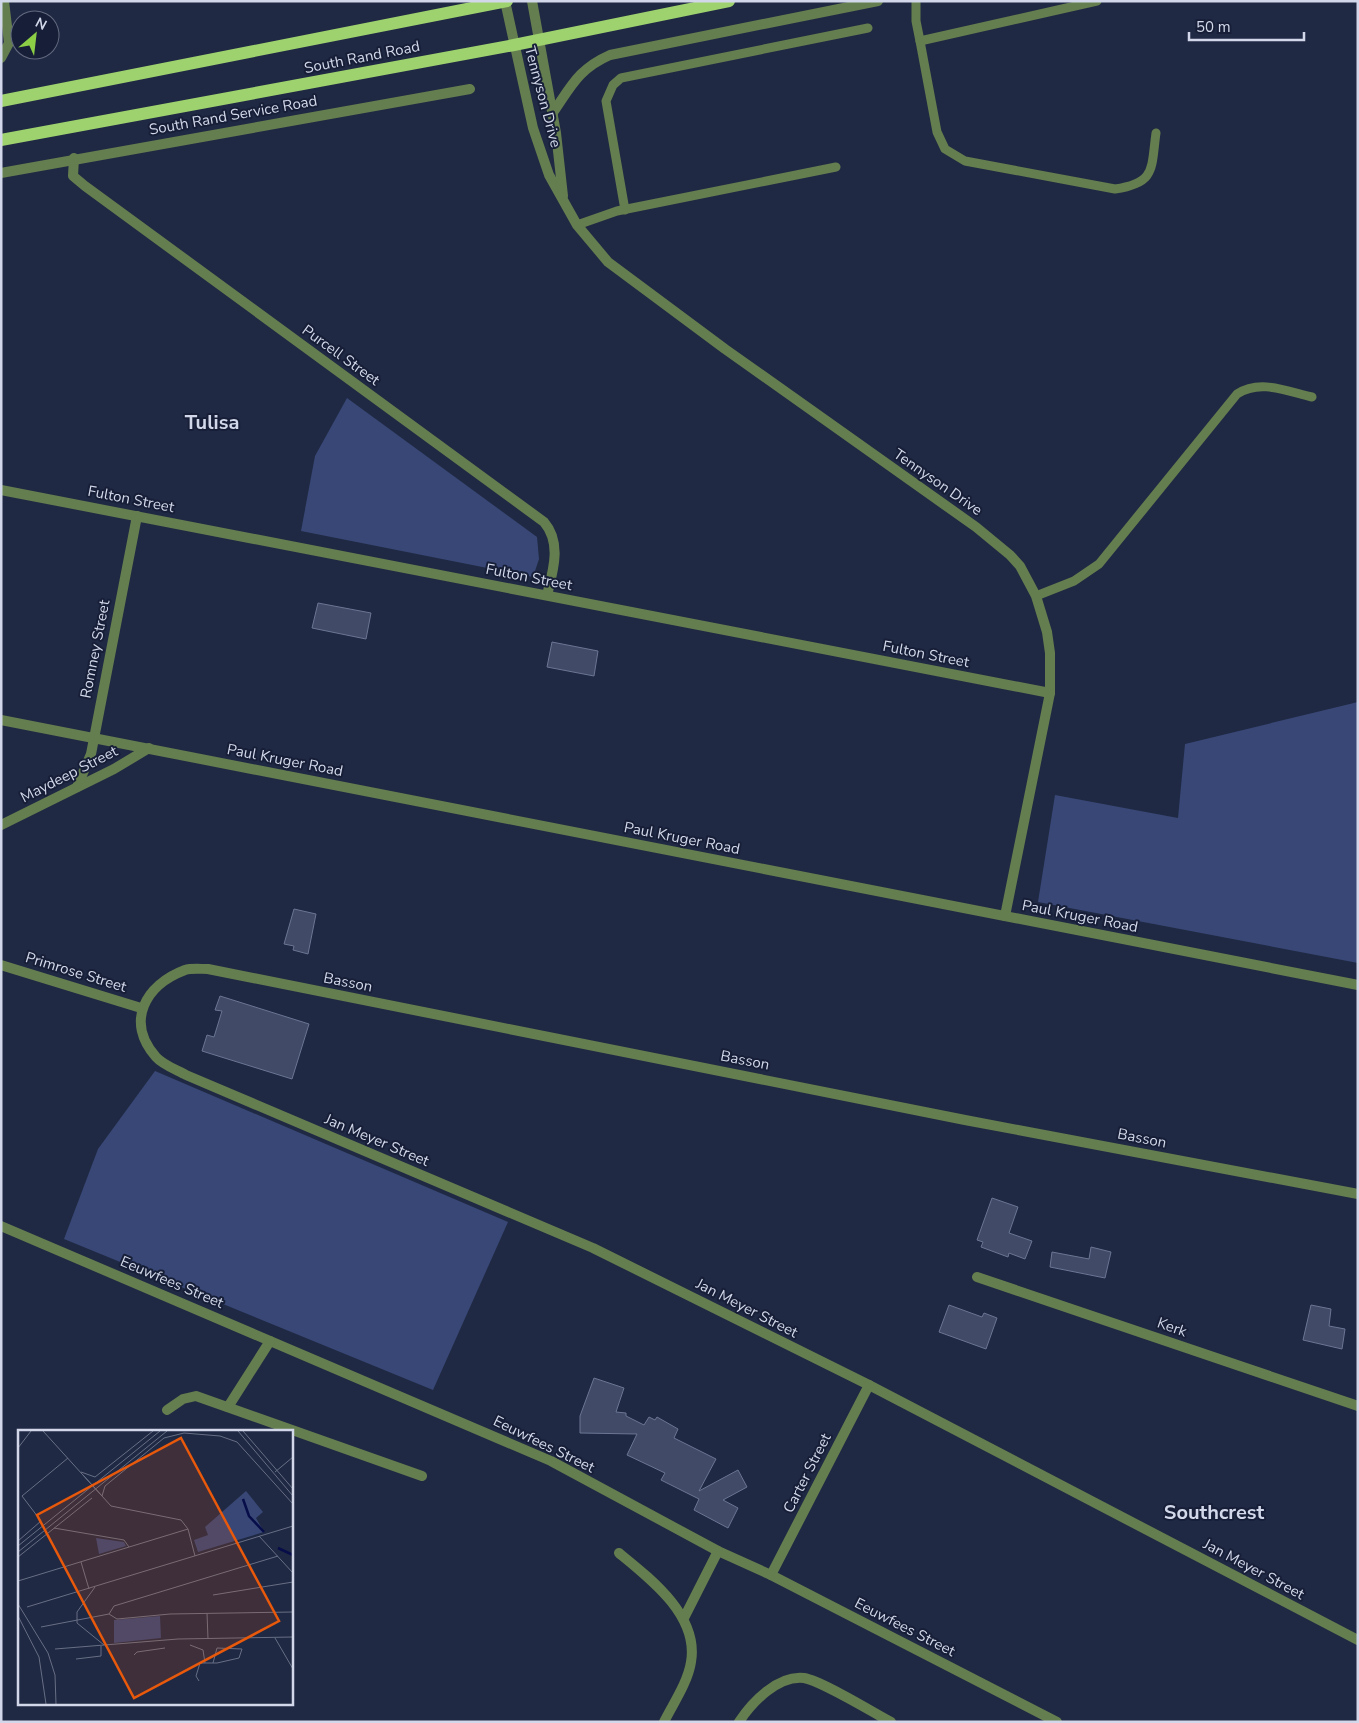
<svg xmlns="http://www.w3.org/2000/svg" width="1359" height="1723" font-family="'Nunito Sans',sans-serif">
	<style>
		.green { fill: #384776 }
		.building { fill: #414b68; stroke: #6a7694 }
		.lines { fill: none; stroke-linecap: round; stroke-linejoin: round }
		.service { stroke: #657e4f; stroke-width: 9 }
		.minor { stroke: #657e4f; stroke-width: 10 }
		.primary { stroke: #9ed26e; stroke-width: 12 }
		.labels { text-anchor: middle; stroke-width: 4; stroke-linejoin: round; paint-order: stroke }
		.street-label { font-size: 15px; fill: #d2d8e9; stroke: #171f38 }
		.district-label { font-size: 20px; font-weight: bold; fill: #d2d8e9; stroke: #171f38 }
		.inset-river { fill: none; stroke: #070d48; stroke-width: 2.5 }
		.inset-road { fill: none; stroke: #676f85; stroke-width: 1 }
		.view { fill: #e8590c; fill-opacity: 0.15; stroke: #e8590c; stroke-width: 2.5 }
		.inset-edge { fill: none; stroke: #d2d8e9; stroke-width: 2.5 }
	</style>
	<rect width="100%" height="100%" fill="#202943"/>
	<g class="green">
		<polygon points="347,398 537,537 539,559 533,577 301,531 315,456"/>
		<polygon points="1358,702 1358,963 1038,902 1055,795 1178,818 1185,744"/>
		<polygon points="155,1071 508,1222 433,1390 64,1239 98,1149"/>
	</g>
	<g class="building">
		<polygon points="318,603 371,613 366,639 312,628"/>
		<polygon points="552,642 598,651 594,676 547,667"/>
		<polygon points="294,909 316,914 308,954 293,950 294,946 284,944"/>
		<polygon points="220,996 309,1024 292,1079 202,1051 207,1035 214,1037 222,1011 215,1010"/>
		<polygon points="992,1198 1018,1207 1009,1233 1032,1241 1025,1259 1009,1253 1008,1257 981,1247 983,1242 977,1240"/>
		<polygon points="1091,1247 1111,1252 1105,1278 1050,1267 1052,1252 1089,1259"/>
		<polygon points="949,1305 982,1317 984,1313 997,1318 986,1349 939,1332"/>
		<polygon points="1311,1305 1331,1309 1329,1326 1345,1329 1342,1349 1303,1340"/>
		<polygon points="594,1378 624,1388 616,1412 626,1413 626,1416 644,1425 649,1417 655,1420 657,1417 678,1429 674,1438 716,1459 699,1491 738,1470 747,1487 723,1500 738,1508 728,1528 694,1510 699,1499 661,1480 665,1473 627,1455 637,1434 580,1433 580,1416"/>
	</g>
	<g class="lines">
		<g class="service">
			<polyline points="916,1 916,21 920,41 1097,1"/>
			<path d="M 920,41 L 937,132 L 945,149 L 965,161 L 1115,189 C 1156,183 1151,169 1156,133"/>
			<polyline points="625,210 606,101 613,85 621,78 868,28"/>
			<polyline points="577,225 617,211 836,167"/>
			<path d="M 1036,596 L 1074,581 L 1099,564 L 1237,394 C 1260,379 1286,391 1312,397"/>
		</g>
		<g class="minor">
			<polyline points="505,1 533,128 549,175 577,225 608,262 725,349 976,527 1010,555 1020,566 1036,596 1047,632 1050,653 1050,693 1005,916"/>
			<polyline points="532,1 556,133 563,196"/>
			<polyline points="1,58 9,43 4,1"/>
			<path d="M 552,114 C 571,87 578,69 610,55 L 878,1"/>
			<path d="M 74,158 L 73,176 L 85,186 L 544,522 C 562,543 553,571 547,595"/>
			<polyline points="1,173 470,89"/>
			<polyline points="1,490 1050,693"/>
			<polyline points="1,720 1358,985"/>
			<polyline points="77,787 91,754 137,516"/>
			<polyline points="1,825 114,769 149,748"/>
			<polyline points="1,965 141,1008"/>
			<path d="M 1358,1194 L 965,1120 L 208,969 C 200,969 191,968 185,970 C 145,985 125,1022 156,1057 C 163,1065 177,1070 186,1075 L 593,1248 L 869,1385 L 1358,1640"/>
			<polyline points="1,1226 551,1461 718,1551 771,1575 1057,1722"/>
			<polyline points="977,1277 1358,1406"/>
			<polyline points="228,1407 270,1341"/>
			<polyline points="167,1410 183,1399 196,1396 422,1476"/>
			<path d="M 619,1553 C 651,1579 699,1616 691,1662 C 688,1682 673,1704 664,1722"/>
			<polyline points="771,1575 869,1385"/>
			<polyline points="684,1618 718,1551"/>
			<path d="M 739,1722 C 752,1702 778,1675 804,1678 C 822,1681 872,1712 891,1722"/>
		</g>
		<g class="primary">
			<polyline points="1,101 507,1"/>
			<polyline points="1,140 514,45 729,1"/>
		</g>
	</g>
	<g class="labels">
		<g class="street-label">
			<text transform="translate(362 57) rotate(-11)" y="5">South Rand Road</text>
			<text transform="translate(543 97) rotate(75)" y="5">Tennyson Drive</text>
			<text transform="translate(233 115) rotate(-10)" y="5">South Rand Service Road</text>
			<text transform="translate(341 355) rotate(36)" y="5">Purcell Street</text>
			<text transform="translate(938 482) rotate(35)" y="5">Tennyson Drive</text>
			<text transform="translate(131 499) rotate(11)" y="5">Fulton Street</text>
			<text transform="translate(529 577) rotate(11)" y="5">Fulton Street</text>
			<text transform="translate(95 649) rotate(-79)" y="5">Romney Street</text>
			<text transform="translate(926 654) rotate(11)" y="5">Fulton Street</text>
			<text transform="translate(285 760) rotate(11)" y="5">Paul Kruger Road</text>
			<text transform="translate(69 774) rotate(-27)" y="5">Maydeep Street</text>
			<text transform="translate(682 838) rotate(11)" y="5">Paul Kruger Road</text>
			<text transform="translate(1080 916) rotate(11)" y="5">Paul Kruger Road</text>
			<text transform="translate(76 972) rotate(17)" y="5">Primrose Street</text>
			<text transform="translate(348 982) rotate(11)" y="5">Basson</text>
			<text transform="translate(745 1060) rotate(11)" y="5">Basson</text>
			<text transform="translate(1142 1138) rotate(11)" y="5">Basson</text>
			<text transform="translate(377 1140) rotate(23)" y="5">Jan Meyer Street</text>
			<text transform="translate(172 1282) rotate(23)" y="5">Eeuwfees Street</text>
			<text transform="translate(747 1308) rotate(27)" y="5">Jan Meyer Street</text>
			<text transform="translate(1172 1327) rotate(19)" y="5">Kerk</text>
			<text transform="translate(544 1444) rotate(26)" y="5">Eeuwfees Street</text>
			<text transform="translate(807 1473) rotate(-63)" y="5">Carter Street</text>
			<text transform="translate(1254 1569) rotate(28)" y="5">Jan Meyer Street</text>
			<text transform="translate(905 1627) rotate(27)" y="5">Eeuwfees Street</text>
		</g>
		<g class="district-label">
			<text x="212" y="429">Tulisa</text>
			<text x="1214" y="1519">Southcrest</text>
		</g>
	</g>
	<g transform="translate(18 1430)">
		<rect width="275" height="275" fill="#202943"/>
		<path d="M 228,61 L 245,82 L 238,88 L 246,102 L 180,122 L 176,110 L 190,105 L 187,97 ZM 78,108 L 106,112 L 108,116 L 81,124 ZM 142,186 L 143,208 L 96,213 L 96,190 Z" fill="#384776"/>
		<path class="inset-river" d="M 225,69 L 231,86 L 246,102M 260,118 L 275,125"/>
		<path class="inset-road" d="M 25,1 L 84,66M 220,1 L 275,66M 225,1 L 275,59M 0,18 L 13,1M 63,42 L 77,47 L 135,1M 257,42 L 275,27M 65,45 L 93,76 L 163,90 L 170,99 L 177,126M 4,66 L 50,28M 84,66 L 87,56 L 146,8 L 166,3 L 202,6 L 219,12 L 275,74M 36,98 L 106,110 L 111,117M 241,106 L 275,143M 0,111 L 23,91 L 4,66M 0,116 L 142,1M 0,122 L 149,1M 0,127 L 74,68M 63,132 L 71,159M 0,151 L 170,99M 77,157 L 59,182 L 59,193 L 86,215M 195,165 L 275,152M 0,174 L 30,223 L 37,245 L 38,274M 9,177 L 275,96M 189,183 L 190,209M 91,184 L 99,189 L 152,184 L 275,182M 91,184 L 96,176 L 260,126M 0,186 L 21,227 L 28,274M 23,197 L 91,184M 257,208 L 275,239M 172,215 L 185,220 L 187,233M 37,219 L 160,209 L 275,207M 116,225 L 119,222 L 147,218M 58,229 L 83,226 L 83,216M 181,251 L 178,246 L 182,233 L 199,233 L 221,228 L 224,219 L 199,218 L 195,233"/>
		<path class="view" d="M 163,8 L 261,191 L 116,268 L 19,85 Z"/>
		<rect width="275" height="275" class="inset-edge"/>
	</g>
	<rect width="1359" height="1723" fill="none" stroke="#d2d8e9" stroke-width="5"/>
	<g transform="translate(35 35) rotate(28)"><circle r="24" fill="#171f38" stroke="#62697f"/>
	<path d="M0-4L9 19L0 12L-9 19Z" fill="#8cce45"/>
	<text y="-8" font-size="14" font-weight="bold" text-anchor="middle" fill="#d2d8e9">N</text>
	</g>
	<path d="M1189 32v8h115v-8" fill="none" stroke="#d2d8e9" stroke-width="2.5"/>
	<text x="1196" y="32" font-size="15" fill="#d2d8e9" stroke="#171f38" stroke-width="4" paint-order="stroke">50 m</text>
</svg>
